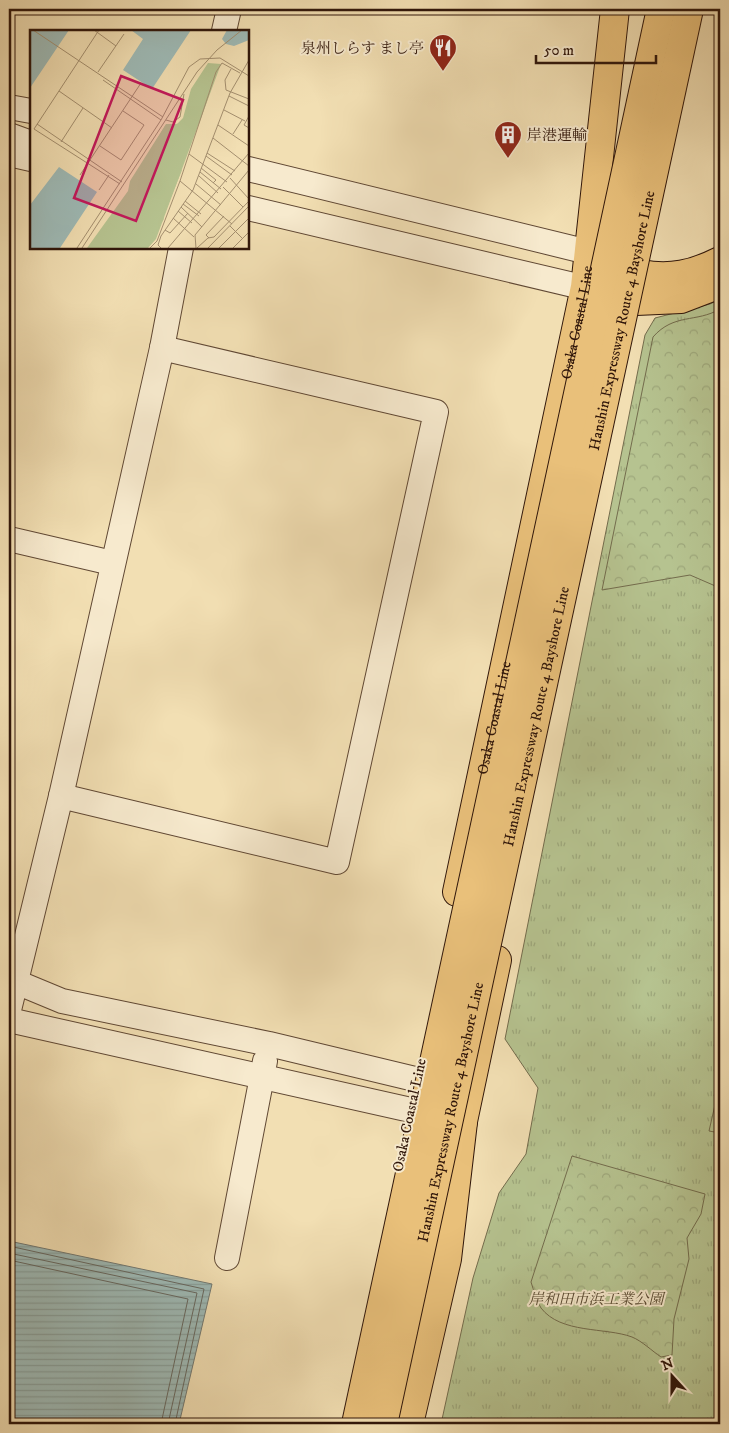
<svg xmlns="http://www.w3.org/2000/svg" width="729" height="1433" font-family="'IM FELL DW Pica','Noto Serif JP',serif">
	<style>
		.grass { fill: url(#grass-tufts); stroke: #736c4d }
		.forest { fill: url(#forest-crowns); stroke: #736c4d }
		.water { fill: url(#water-rules); stroke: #727871 }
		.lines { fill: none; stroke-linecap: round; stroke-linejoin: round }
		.shore { stroke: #676860; stroke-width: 1 }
		.minor-casing { stroke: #604834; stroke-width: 26 }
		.major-casing { stroke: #30160a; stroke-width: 30 }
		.highway-casing { stroke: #30160a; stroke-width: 30 }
		.minor { stroke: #f7eace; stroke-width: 24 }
		.major { stroke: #e9c07a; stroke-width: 28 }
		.highway { stroke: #e9c07a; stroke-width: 28 }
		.highway-bridge-casing { stroke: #30160a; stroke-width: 30; stroke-linecap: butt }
		.highway-bridge { stroke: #e9c07a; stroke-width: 28 }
		.labels { text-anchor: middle; stroke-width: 4; stroke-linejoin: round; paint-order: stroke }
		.poi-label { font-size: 15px; fill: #30160a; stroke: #f7eace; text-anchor: end }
		.street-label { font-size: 15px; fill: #30160a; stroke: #f7eace }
		.park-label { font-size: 15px; font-style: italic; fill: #584a32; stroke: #f7eace }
		.inset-road { fill: none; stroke: #a48f6f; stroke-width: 1 }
		.view { fill: #c2185b; fill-opacity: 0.15; stroke: #c2185b; stroke-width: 2.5 }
		.inset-edge { fill: none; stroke: #30160a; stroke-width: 2.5 }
	</style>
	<defs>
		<pattern id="grass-tufts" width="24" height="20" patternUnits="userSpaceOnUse" patternTransform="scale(1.25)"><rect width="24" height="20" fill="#b6c390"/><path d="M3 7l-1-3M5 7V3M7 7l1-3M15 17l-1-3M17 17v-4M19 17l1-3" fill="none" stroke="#9da77b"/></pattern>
		<pattern id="forest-crowns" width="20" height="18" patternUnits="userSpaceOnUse" patternTransform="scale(1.25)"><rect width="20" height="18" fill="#b6c390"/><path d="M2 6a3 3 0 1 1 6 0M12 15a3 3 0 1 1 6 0" fill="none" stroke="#9da77b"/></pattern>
		<pattern id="water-rules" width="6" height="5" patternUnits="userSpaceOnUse" patternTransform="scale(1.25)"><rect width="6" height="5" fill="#9ebab6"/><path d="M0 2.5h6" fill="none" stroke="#889f9b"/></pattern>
	</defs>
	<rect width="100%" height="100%" fill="#f2dfb3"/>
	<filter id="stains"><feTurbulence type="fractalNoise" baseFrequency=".004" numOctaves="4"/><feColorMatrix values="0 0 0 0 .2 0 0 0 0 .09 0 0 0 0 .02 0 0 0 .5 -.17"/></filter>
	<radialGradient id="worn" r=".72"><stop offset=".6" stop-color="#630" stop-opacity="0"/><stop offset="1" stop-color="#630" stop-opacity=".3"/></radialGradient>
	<polygon class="grass" points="720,299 720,1424 441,1424 473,1278 499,1193 526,1154 538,1088 505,1039 645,335 655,318 710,304"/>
	<g class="forest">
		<path d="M 720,309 L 720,588 L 690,575 L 602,590 L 653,337 C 674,313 696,323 720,309 Z"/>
		<polygon points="720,1083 720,1133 709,1131"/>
		<path d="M 572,1156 L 705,1194 L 701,1214 L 687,1238 L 689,1259 L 674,1319 L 672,1355 L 661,1357 C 652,1351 642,1341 632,1337 C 605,1327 561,1334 541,1308 C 536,1300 534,1291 531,1282 Z"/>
	</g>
	<polygon class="water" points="9,1241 212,1284 179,1424 9,1424"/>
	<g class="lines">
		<g class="shore">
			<polyline points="9,1246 204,1289 175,1424"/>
			<polyline points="9,1253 197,1293 168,1424"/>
			<polyline points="9,1260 188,1299 161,1424"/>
		</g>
		<defs>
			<g id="minor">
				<polyline points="224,31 229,9"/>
				<polyline points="9,107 31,111"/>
				<polyline points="9,135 31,143"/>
				<polyline points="9,154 31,159"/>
				<polyline points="248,169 588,252 604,259"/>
				<polyline points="248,208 603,292"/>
				<polyline points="9,539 112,563"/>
				<polyline points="61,796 337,862 436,412 162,348"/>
				<polyline points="9,979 62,1001 269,1044 448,1087"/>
				<polyline points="9,1010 61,796 162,348 181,248"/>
				<polyline points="9,1020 442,1117"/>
				<polyline points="227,1258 265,1061"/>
			</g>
			<g id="major">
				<path id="s1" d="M 457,892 L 585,287 L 615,9"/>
				<polyline points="458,1145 497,960"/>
			</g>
			<g id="highway">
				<path d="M 641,274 C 670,280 694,274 720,261"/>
				<polyline points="636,301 681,299 720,284"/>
				<polyline points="409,1424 447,1259 463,1122"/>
			</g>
		</defs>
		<use href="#minor" class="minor-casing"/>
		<use href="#major" class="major-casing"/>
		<use href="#highway" class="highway-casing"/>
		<use href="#minor" class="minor"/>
		<use href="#major" class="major"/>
		<use href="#highway" class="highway"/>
		<defs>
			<g id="highway-bridge">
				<polyline points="356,1424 661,9"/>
				<path id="s2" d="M 383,1424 L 689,9"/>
			</g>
		</defs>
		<use href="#highway-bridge" class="highway-bridge-casing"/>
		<use href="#highway-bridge" class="highway-bridge"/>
	</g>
	<defs>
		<symbol id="restaurant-pin" viewBox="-11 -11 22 30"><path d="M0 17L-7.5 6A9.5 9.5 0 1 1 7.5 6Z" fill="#8f2418" stroke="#f7eace"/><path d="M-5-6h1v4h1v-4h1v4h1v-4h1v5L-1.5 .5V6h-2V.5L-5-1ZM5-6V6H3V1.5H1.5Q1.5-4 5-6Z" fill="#fff"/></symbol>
		<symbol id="building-pin" viewBox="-11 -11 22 30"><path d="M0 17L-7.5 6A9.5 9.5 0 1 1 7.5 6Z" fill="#8f2418" stroke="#f7eace"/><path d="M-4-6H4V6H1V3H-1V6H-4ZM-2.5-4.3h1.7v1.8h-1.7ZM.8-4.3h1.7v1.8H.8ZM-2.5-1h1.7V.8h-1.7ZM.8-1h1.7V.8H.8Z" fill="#fff"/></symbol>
	</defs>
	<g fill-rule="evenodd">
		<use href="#restaurant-pin" x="427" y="32" width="32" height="43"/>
		<use href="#building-pin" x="492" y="119" width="32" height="43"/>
	</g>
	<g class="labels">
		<g class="poi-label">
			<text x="424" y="53">泉州しらす まし亭</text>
			<text x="527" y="140" text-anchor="start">岸港運輸</text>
		</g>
		<g class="street-label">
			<text dy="5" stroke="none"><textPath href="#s2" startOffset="1129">Hanshin Expressway Route 4 Bayshore Line</textPath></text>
			<text dy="5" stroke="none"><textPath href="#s1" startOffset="582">Osaka Coastal Line</textPath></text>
			<text dy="5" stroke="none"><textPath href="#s2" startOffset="724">Hanshin Expressway Route 4 Bayshore Line</textPath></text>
			<text dy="5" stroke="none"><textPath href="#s1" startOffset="178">Osaka Coastal Line</textPath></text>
			<text dy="5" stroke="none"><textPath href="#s2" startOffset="319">Hanshin Expressway Route 4 Bayshore Line</textPath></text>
			<text transform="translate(409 1115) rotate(-78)" y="5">Osaka Coastal Line</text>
		</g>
		<g class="park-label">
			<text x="596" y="1304">岸和田市浜工業公園</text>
		</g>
	</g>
	<g transform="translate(30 30)">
		<rect width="219" height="219" fill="#f2dfb3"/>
		<path d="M 178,33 L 191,34 L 126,209 L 118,218 L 57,218 L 98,161 L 100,151 L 136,94 L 147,94 L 153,88 L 161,59 Z" fill="#b6c390"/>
		<path d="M 179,34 L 190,34 L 169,94 L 158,82 L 159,70 ZM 151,93 L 142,119 L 139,128 L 131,117 L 123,116 L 135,96 ZM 147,138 L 152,140 L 137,177 L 114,165 L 126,148 L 141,151 ZM 102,163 L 112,170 L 104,183 L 94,174 Z" fill="#b6c390"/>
		<path d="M120 187a7 7 0 1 1 14 0a7 7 0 1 1-14 0ZM 86,184 L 101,193 L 95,202 L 80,193 ZM 107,193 L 125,204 L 117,218 L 108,218 L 96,209 ZM 80,194 L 94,203 L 89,213 L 74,203 Z" fill="#b6c390"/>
		<path d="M 0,0 L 39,0 L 0,58 ZM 101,0 L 161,0 L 122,59 L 93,40 L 113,9 ZM 197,0 L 219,0 L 219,10 L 204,16 L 196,14 L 192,9 ZM 29,137 L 67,162 L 30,218 L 0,218 L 0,175 Z" fill="#9ebab6"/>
		<path class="inset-road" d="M 3,0 L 133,87M 64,0 L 86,16M 69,0 L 4,99 L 90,154M 201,39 L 195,50 L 196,60 L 219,69M 68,42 L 94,4M 73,50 L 131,90M 29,61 L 82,98M 199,66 L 219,76M 194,80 L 215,91M 219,86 L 214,95 L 219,98M 136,90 L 143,92 L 150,87 L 154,64M 7,94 L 92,152M 188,95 L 219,116M 203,104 L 212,90M 183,108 L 219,136M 31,112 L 53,78M 70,116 L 91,130 L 114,95 L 93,81M 177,123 L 205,141M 159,124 L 197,152M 176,126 L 202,145M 171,138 L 186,150 L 183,153M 170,142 L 191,159M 50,145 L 111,53M 169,146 L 188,163M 200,148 L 219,169M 150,151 L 202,194M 166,154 L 191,175M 193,157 L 213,177M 69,160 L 79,145M 155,171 L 171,184M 153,174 L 169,186M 151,177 L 172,197M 148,181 L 162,193M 143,188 L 164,207M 200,196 L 213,209M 135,200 L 140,203 L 158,183M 179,208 L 176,205 L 194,186M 47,218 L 131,90 L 159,37 L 170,29 L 190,28 L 219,46M 52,218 L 167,42 L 187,20 L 212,0M 120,218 L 127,211 L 150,151 L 186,42 L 192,33 L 210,43M 131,218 L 128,215 L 131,206 L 163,160 L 200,63 L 219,30M 138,218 L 219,123M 166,218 L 165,205 L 219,140M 167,218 L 178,208 L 184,207 L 219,171M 178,218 L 219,176M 189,218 L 219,188M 203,218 L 219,202"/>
		<path class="view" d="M 91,46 L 153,70 L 106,191 L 44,168 Z"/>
		<rect width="219" height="219" class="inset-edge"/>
	</g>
	<rect width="729" height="1433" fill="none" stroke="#f2dfb3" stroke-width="30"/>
	<rect x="10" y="10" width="709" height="1413" fill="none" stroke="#30160a" stroke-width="2.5"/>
	<rect x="15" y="15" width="699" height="1403" fill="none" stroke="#30160a"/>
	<g transform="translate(672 1376) rotate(339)" stroke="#f7eace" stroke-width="4" paint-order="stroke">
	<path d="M0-4L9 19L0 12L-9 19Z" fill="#30160a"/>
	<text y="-8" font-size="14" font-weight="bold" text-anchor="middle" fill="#30160a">N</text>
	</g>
	<path d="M536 55v8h120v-8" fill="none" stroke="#30160a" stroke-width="2.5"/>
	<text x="544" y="55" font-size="15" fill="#30160a" stroke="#f7eace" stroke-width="4" paint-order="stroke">50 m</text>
	<rect width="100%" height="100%" filter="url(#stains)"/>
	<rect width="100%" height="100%" fill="url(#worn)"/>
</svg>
